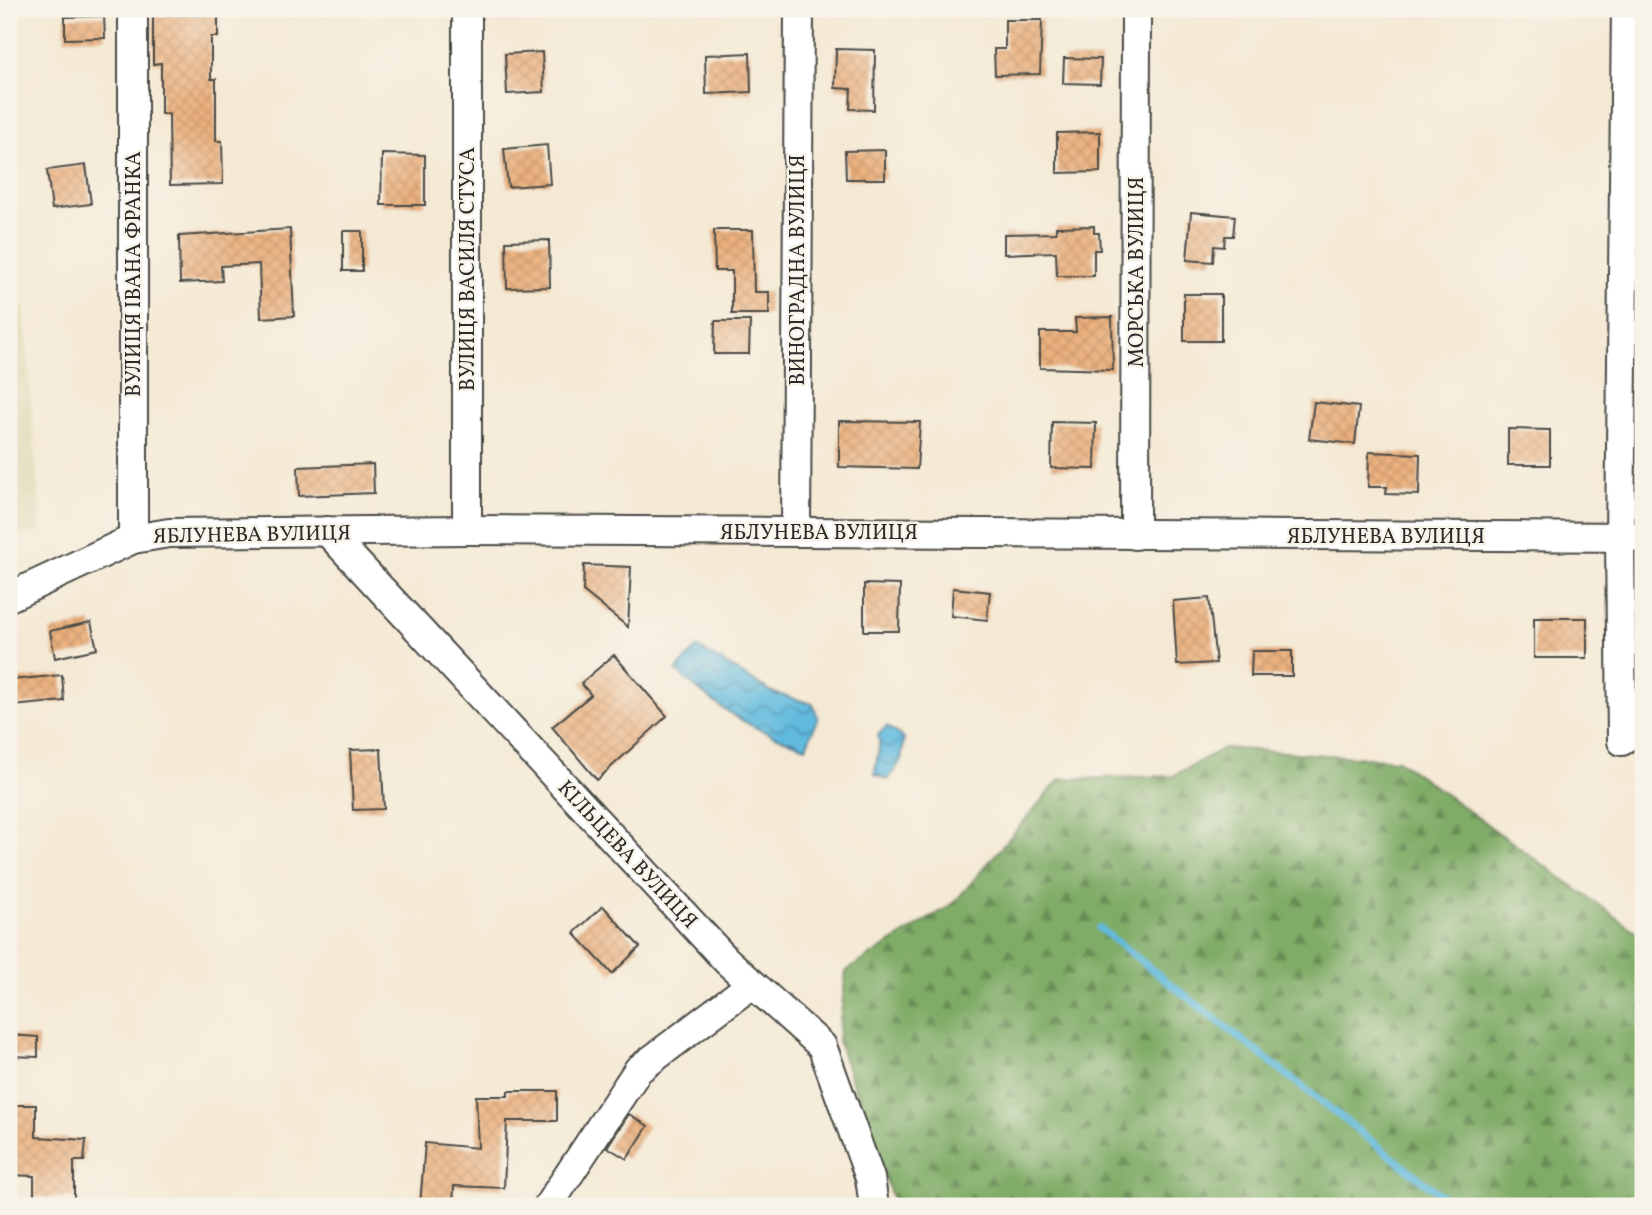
<svg xmlns="http://www.w3.org/2000/svg" width="1652" height="1215" font-family="Vollkorn,serif">
	<style>
		.built { fill: #e1dcba }
		.forest { fill: url(#forest-firs); stroke: #556c48; stroke-width: 2 }
		.water { fill: url(#water-waves); stroke: #467284; stroke-width: 2 }
		.lines { fill: none; stroke-linecap: round; stroke-linejoin: round }
		.stream { stroke: #60bade; stroke-width: 7 }
		.building { fill: url(#building-cross-hatch) }
		.minor-casing { stroke: #494844; stroke-width: 32 }
		.minor { stroke: #fff; stroke-width: 28 }
		.labels { text-anchor: middle; stroke-width: 5; stroke-linejoin: round; paint-order: stroke }
		.street-label { font-size: 21px; fill: #2b2b2b; stroke: #f7f3e8 }
	</style>
	<defs>
		<pattern id="forest-firs" width="22" height="20" patternUnits="userSpaceOnUse" patternTransform="scale(1.75)"><rect width="22" height="20" fill="#7fac66"/><path d="M5 1l3.5 6h-7zM16 11l3.5 6h-7z" fill="#688c54"/></pattern>
		<pattern id="water-waves" width="16" height="10" patternUnits="userSpaceOnUse" patternTransform="scale(1.75)"><rect width="16" height="10" fill="#60bade"/><path d="M0 5q4-4 8 0t8 0" fill="none" stroke="#4f97b4"/></pattern>
		<pattern id="building-cross-hatch" width="8" height="8" patternUnits="userSpaceOnUse" patternTransform="scale(1.75)"><rect width="8" height="8" fill="#ebb17e"/><path d="M0 0l8 8M0 8l8-8" fill="none" stroke="#ca986d"/></pattern>
	</defs>
	<rect width="100%" height="100%" fill="#f7f3e8"/>
	<filter id="ink" filterUnits="userSpaceOnUse"><feTurbulence type="fractalNoise" baseFrequency=".0143" numOctaves="2"/><feDisplacementMap in="SourceGraphic" scale="14" xChannelSelector="R" yChannelSelector="G"/><feConvolveMatrix kernelMatrix="1 2 1 2 8 2 1 2 1" color-interpolation-filters="sRGB"/></filter>
	<filter id="wash" filterUnits="userSpaceOnUse"><feTurbulence type="fractalNoise" baseFrequency=".00686" numOctaves="4" result="noise"/><feDisplacementMap in="SourceGraphic" scale="28" xChannelSelector="R" yChannelSelector="G"/><feGaussianBlur stdDeviation="1.57" result="paint"/><feColorMatrix in="noise" values="0 0 0 0 0 0 0 0 0 0 0 0 0 0 0 0 0 1.4 0 .05"/><feComposite in="paint" operator="in"/></filter>
	<g filter="url(#wash)">
		<rect width="100%" height="100%" fill="#f4e9d4"/>
		<polygon class="built" points="9,305 24,305 41,532 9,534"/>
		<polygon class="forest" points="1224,748 1398,760 1643,937 1643,1206 895,1206 838,1041 846,971 954,903 1060,779 1173,776"/>
		<g class="water">
			<path d="M 697,647 L 774,693 L 813,704 L 818,718 L 806,747 C 748,729 721,710 676,671 Z"/>
			<path d="M 887,726 L 904,739 L 901,760 L 888,780 L 875,774 C 875,759 882,749 878,735 Z"/>
		</g>
		<g class="lines">
			<polyline class="stream" points="1099,928 1455,1206"/>
		</g>
		<g id="blocks">
			<g class="building">
				<polygon points="153,15 218,15 218,37 211,37 211,79 216,79 216,141 222,141 223,184 170,185 169,114 161,114 161,63 153,64"/>
				<polygon points="104,16 105,38 65,39 65,17"/>
				<polygon points="1005,20 1042,20 1040,74 995,75 994,49 1005,49"/>
				<polygon points="836,49 875,50 874,110 850,109 851,89 835,88"/>
				<polygon points="542,52 544,92 507,94 505,54"/>
				<polygon points="750,53 751,92 706,94 705,55"/>
				<polygon points="1064,58 1101,59 1100,84 1063,83"/>
				<polygon points="1100,132 1100,172 1057,173 1057,133"/>
				<polygon points="547,145 550,184 508,187 504,149"/>
				<polygon points="885,150 885,179 846,179 845,151"/>
				<polygon points="382,154 425,155 425,205 381,205"/>
				<polygon points="86,165 91,204 52,209 47,170"/>
				<polygon points="1191,212 1235,216 1233,236 1225,236 1224,247 1214,246 1213,262 1187,260"/>
				<polygon points="1094,226 1094,233 1099,233 1100,250 1094,250 1094,276 1057,276 1056,252 1004,254 1004,234 1056,233 1056,227"/>
				<polygon points="290,229 294,316 261,318 259,264 221,266 222,281 180,283 179,236"/>
				<polygon points="714,230 753,230 754,292 769,292 769,314 732,314 732,271 715,271"/>
				<rect x="343" y="231" width="19" height="40"/>
				<polygon points="549,240 550,287 507,288 506,241"/>
				<rect x="1184" y="294" width="37" height="47"/>
				<polygon points="1112,317 1113,370 1040,368 1040,332 1076,332 1075,318"/>
				<polygon points="715,321 750,321 749,354 714,354"/>
				<polygon points="1314,402 1359,407 1355,444 1309,439"/>
				<polygon points="839,421 920,422 917,469 839,467"/>
				<polygon points="1052,422 1096,423 1095,469 1051,468"/>
				<polygon points="1508,429 1550,430 1550,465 1508,465"/>
				<polygon points="1369,452 1420,454 1419,495 1386,494 1387,487 1368,487"/>
				<polygon points="373,464 374,493 299,496 298,467"/>
				<polygon points="584,565 631,567 628,627 583,591"/>
				<polygon points="864,584 900,585 899,631 864,631"/>
				<polygon points="953,588 990,592 987,620 951,616"/>
				<polygon points="1209,598 1216,663 1177,665 1173,601"/>
				<rect x="1534" y="618" width="53" height="40"/>
				<polygon points="91,622 97,649 55,658 50,631"/>
				<polygon points="1252,651 1292,651 1292,676 1251,676"/>
				<polygon points="614,655 667,716 597,780 552,727 591,695 581,683"/>
				<polygon points="62,675 64,701 13,706 11,680"/>
				<polygon points="381,749 384,809 353,810 350,750"/>
				<polygon points="603,906 640,947 612,974 574,933"/>
				<polygon points="9,1035 38,1037 38,1057 9,1056"/>
				<polygon points="508,1091 557,1091 557,1121 507,1121 504,1188 454,1186 453,1206 420,1206 425,1143 478,1148 476,1096 508,1096"/>
				<polygon points="9,1105 36,1105 36,1137 86,1140 84,1161 74,1161 74,1198 34,1197 34,1176 9,1175"/>
				<polygon points="629,1114 648,1126 627,1159 607,1147"/>
			</g>
		</g>
	</g>
	<g filter="url(#ink)">
		<use href="#blocks" fill-opacity="0" stroke="#494844" stroke-width="2"/>
		<g class="lines">
			<defs>
				<g id="minor">
					<polyline points="133,9 133,539"/>
					<polyline points="467,9 467,530"/>
					<polyline points="327,531 727,961 822,1046 870,1178 874,1206"/>
					<polyline points="796,532 799,9"/>
					<polyline points="1135,535 1136,9"/>
					<polyline points="9,597 133,539 169,533 467,530 1643,537"/>
					<polyline points="1622,741 1620,537 1626,9"/>
					<polyline points="548,1206 638,1070 752,984"/>
				</g>
			</defs>
			<use href="#minor" class="minor-casing"/>
			<use href="#minor" class="minor"/>
		</g>
	</g>
	<g class="labels">
		<g class="street-label">
			<text transform="translate(467 269) rotate(-90)" y="7">ВУЛИЦЯ ВАСИЛЯ СТУСА</text>
			<text transform="translate(797 270) rotate(-90)" y="7">ВИНОГРАДНА ВУЛИЦЯ</text>
			<text transform="translate(1136 272) rotate(-90)" y="7">МОРСЬКА ВУЛИЦЯ</text>
			<text transform="translate(133 274) rotate(-90)" y="7">ВУЛИЦЯ ІВАНА ФРАНКА</text>
			<text x="819" y="539">ЯБЛУНЕВА ВУЛИЦЯ</text>
			<text transform="translate(252 534) rotate(-1)" y="7">ЯБЛУНЕВА ВУЛИЦЯ</text>
			<text x="1386" y="543">ЯБЛУНЕВА ВУЛИЦЯ</text>
			<text transform="translate(628 854) rotate(47)" y="7">КІЛЬЦЕВА ВУЛИЦЯ</text>
		</g>
	</g>
	<rect width="1652" height="1215" fill="none" stroke="#f7f3e8" stroke-width="35"/>
</svg>
